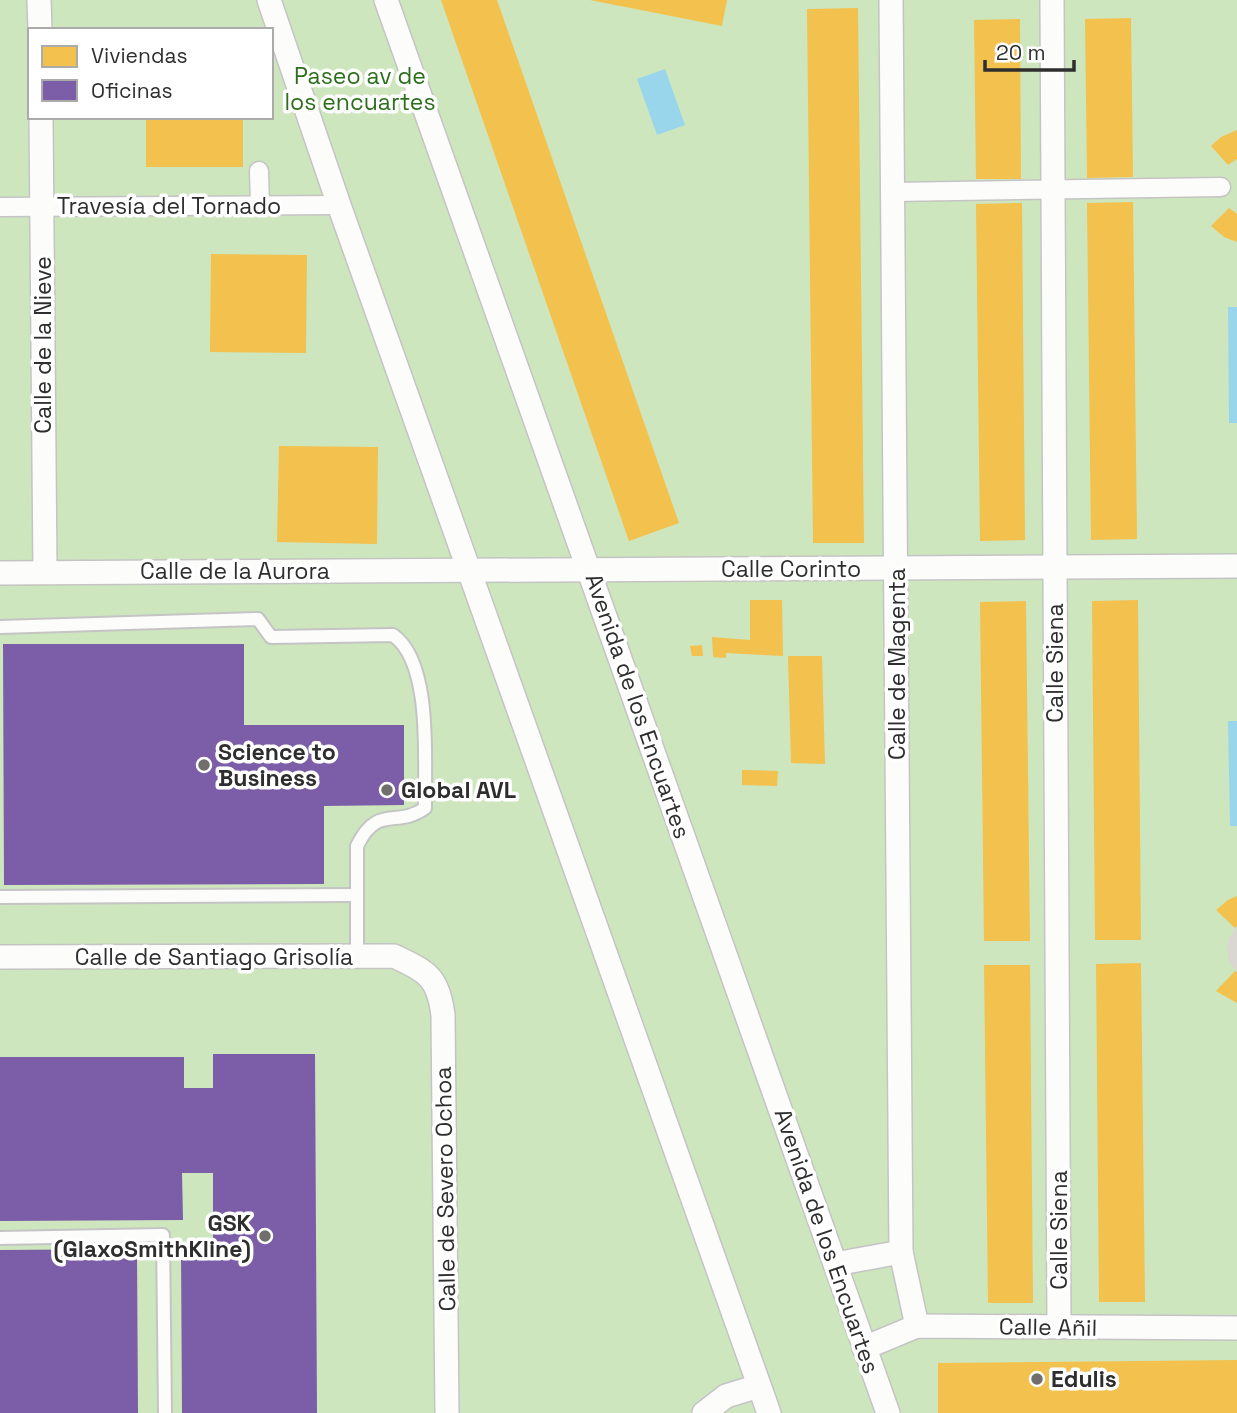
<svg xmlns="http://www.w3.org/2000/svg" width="1237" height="1413" font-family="'Space Grotesk',sans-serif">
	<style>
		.green { fill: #cee6be; fill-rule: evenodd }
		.plaza { fill: #dad6d2 }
		.water { fill: #99d6ec }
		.homes { fill: #f2c14e }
		.offices { fill: #7b5ea7 }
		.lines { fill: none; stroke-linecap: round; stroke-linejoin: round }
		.service-casing { stroke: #c5c4c5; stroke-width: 16 }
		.pedestrian-casing { stroke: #c5c4c5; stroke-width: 21 }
		.minor-casing { stroke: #c5c4c5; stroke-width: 26 }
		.service { stroke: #fcfcfb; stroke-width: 12 }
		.pedestrian { stroke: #fcfcfb; stroke-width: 18 }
		.minor { stroke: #fcfcfb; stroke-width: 23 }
		.poi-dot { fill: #706f6e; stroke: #fff; stroke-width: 2.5 }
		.labels { text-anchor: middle; stroke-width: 7; stroke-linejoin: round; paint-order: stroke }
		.park-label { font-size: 23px; fill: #2c6e1b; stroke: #fff }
		.street-label { font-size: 23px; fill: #2e2e2e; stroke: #fff }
		.poi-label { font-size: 23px; font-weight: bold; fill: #2e2e2e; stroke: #fff; text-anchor: start }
	</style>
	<rect width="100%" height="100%" fill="#ece8e4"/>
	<path class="green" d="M 0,0 L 1237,0 L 1237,1413 L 0,1413 ZM 30,30 L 271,30 L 271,117 L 30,117 Z"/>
	<polygon class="plaza" points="1237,926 1237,972 1229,961 1227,949 1229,938"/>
	<g class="water">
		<polygon points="665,69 685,125 657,135 637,79"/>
		<polygon points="1228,307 1237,307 1237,423 1229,423"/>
		<polygon points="1228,721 1237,721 1237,826 1230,826"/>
	</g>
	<g class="homes">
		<polygon points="441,0 497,0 679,523 629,541"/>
		<polygon points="590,0 727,0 722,26"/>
		<polygon points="858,8 864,543 813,543 807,9"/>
		<polygon points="1131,18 1133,177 1087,178 1085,19"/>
		<polygon points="1020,19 1021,179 976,179 974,20"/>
		<rect x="146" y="117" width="97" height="50"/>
		<polygon points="1237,130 1237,159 1228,165 1211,146 1221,137"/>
		<polygon points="1133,202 1137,539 1091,540 1087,203"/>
		<polygon points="1022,203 1025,540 980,541 976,204"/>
		<polygon points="1229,208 1237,214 1237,242 1224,237 1211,226"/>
		<polygon points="211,254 307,255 306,353 210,352"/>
		<polygon points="279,446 378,447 377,544 277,542"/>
		<polygon points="750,600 782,600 783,656 726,653 726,658 713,657 712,637 750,640"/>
		<polygon points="1138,600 1141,940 1095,940 1092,601"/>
		<polygon points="1026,601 1030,941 984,941 980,602"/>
		<polygon points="702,645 703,656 692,656 690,646"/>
		<polygon points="788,656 822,656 825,764 791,763"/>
		<polygon points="742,770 778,771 777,786 742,785"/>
		<polygon points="1237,896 1237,926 1235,928 1216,910 1228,900"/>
		<polygon points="1141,963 1145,1302 1099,1302 1096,964"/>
		<polygon points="984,965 1030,965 1033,1303 988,1303"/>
		<polygon points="1235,971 1237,972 1237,1003 1216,991"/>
		<polygon points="1237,1360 1237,1413 938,1413 938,1363"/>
	</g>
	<g class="offices">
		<polygon points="3,644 244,644 244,725 404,725 404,805 324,806 324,884 4,885"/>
		<polygon points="213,1054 315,1054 317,1413 182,1413 181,1250 213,1250 213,1173 182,1173 183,1220 0,1221 0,1057 184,1057 184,1088 213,1088"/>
		<polygon points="137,1249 138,1413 0,1413 0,1250"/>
	</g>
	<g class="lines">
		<defs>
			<g id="service">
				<path d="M 0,627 L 258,619 L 271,637 L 393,635 C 433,663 424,763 425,808 C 396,829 378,803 357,846 L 357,956"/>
				<polyline points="0,897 356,895"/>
				<polyline points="0,1238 163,1235 165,1413"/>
			</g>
			<g id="pedestrian">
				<polyline points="259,171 260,205"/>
				<polyline points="892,192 1221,187"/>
				<polyline points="0,207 339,205"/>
			</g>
			<g id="minor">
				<polyline points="39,0 40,30"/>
				<polyline points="269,0 339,205 769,1413"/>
				<polyline points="386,0 888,1413"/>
				<polyline points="891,0 901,1252 917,1326"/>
				<polyline points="1052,0 1059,1327"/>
				<polyline points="41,117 45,572"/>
				<polyline points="0,573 1237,566"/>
				<path d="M 0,957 L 394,956 C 427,972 438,976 443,1015 L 447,1413"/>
				<polyline points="835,1264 901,1252"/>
				<polyline points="864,1348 917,1326 1237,1328"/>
				<polyline points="704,1413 726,1396 759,1386"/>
			</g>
		</defs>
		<use href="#service" class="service-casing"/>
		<use href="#pedestrian" class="pedestrian-casing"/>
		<use href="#minor" class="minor-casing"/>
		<use href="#service" class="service"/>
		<use href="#pedestrian" class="pedestrian"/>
		<use href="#minor" class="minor"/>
	</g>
	<g class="poi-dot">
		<circle cx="204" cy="765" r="7"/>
		<circle cx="387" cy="790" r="7"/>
		<circle cx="265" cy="1236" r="7"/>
		<circle cx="1037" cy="1379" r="7"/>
	</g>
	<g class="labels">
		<g class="park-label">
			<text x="360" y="84">Paseo av de<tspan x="360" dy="26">los encuartes</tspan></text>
		</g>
		<g class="street-label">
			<text x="169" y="214">Travesía del Tornado</text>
			<text transform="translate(43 345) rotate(-90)" y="8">Calle de la Nieve</text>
			<text x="791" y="577">Calle Corinto</text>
			<text x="235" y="579">Calle de la Aurora</text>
			<text transform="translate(1055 663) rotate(-90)" y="8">Calle Siena</text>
			<text transform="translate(897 664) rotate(-90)" y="8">Calle de Magenta</text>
			<text transform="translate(638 706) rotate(71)" y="8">Avenida de los Encuartes</text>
			<text x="214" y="965">Calle de Santiago Grisolía</text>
			<text transform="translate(445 1189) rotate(-91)" y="8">Calle de Severo Ochoa</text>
			<text transform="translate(1059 1230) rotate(-90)" y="8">Calle Siena</text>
			<text transform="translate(827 1241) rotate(71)" y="8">Avenida de los Encuartes</text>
			<text transform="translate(1048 1327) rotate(1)" y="8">Calle Añil</text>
		</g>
		<g class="poi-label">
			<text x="218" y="760">Science to<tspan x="218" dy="26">Business</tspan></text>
			<text x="401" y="798">Global AVL</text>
			<text x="251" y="1231" text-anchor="end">GSK<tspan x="251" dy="26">(GlaxoSmithKline)</tspan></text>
			<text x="1051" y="1387">Edulis</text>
		</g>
	</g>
	<rect x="28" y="28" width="245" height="91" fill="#ffffff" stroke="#ababab" stroke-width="2"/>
	<rect x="42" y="46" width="35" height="21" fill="#f2c14e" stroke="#ababab" stroke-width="2"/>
	<text x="91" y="63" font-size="21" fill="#2e2e2e">Viviendas</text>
	<rect x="42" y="80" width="35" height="21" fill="#7b5ea7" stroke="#ababab" stroke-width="2"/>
	<text x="91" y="98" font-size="21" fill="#2e2e2e">Oficinas</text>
	<path d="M985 60v10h89v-10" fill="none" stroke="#2e2e2e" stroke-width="3.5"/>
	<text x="996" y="60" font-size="21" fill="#2e2e2e" stroke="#ffffff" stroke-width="5" paint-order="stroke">20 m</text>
</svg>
